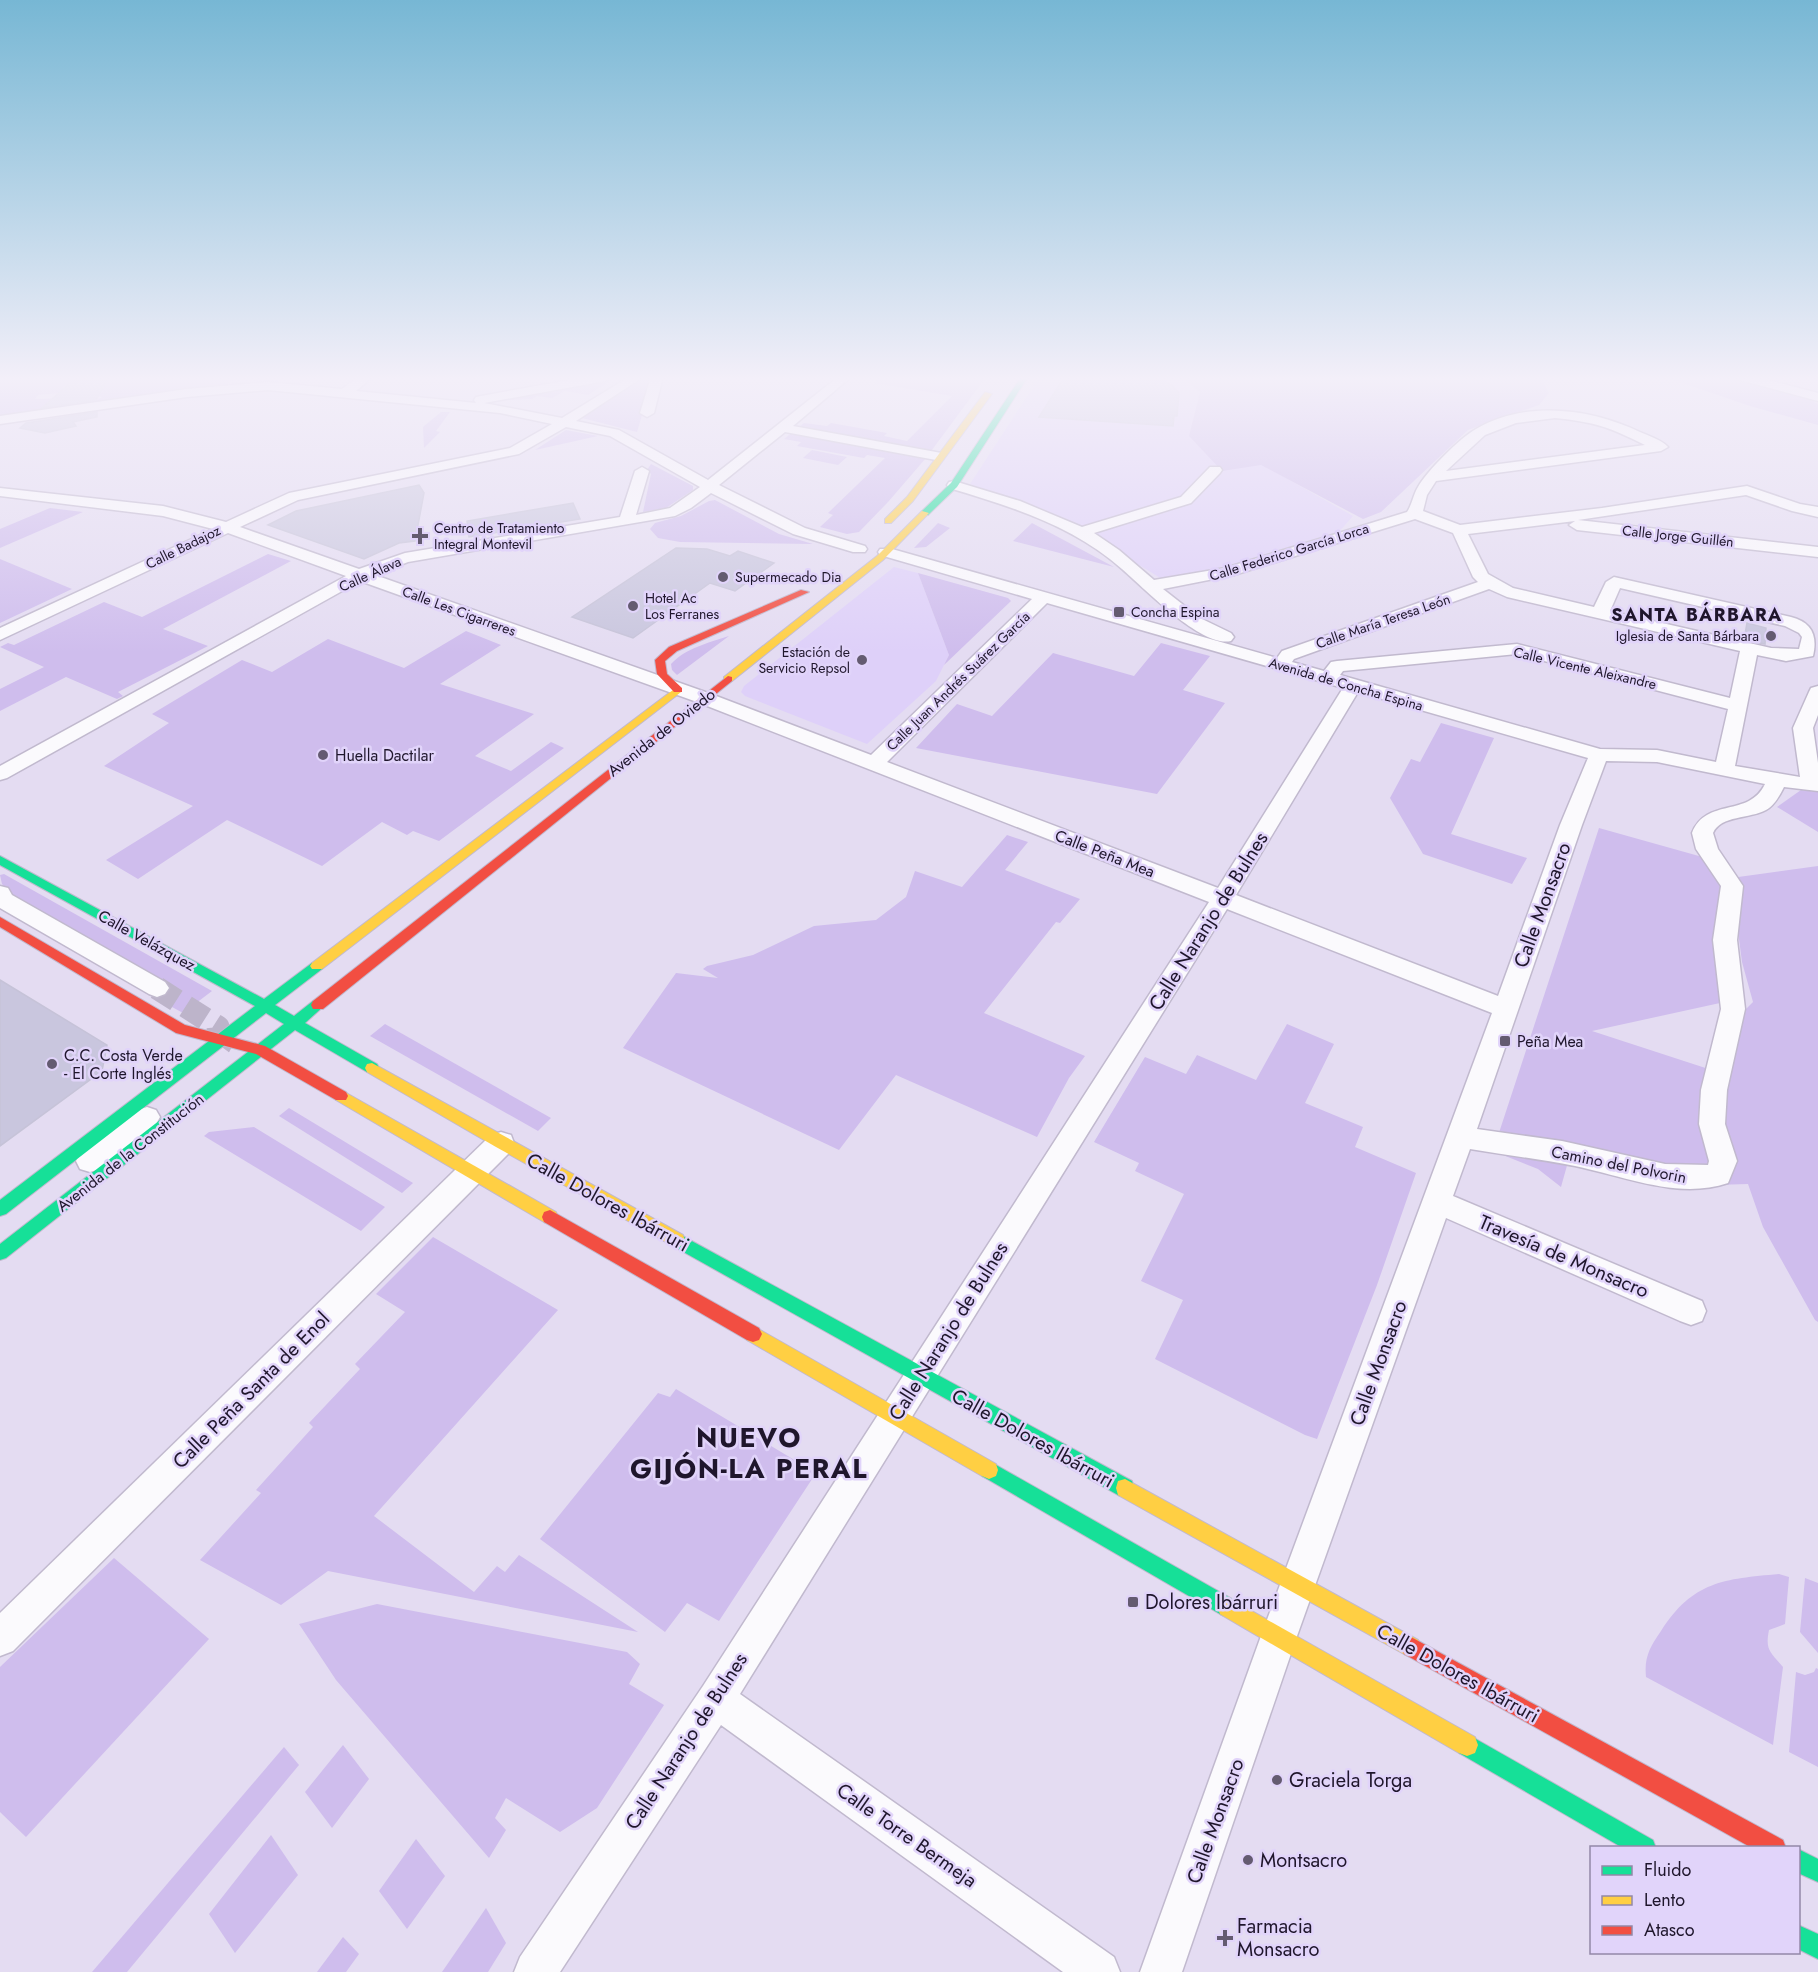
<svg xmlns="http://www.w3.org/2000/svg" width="1818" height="1972" font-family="Jost,sans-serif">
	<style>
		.built { fill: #ded0f9 }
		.green { fill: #cfbded }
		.building { fill: #c9c6de; stroke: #c6c3d8; stroke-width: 1.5 }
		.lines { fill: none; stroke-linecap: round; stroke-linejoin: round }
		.street-tunnel { stroke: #bdb4ca; stroke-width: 23; stroke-dasharray: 23 11; stroke-linecap: butt }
		.street-casing { stroke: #c1b9ce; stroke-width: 3 }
		.fast-casing { stroke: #c1b9ce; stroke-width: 2 }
		.slow-casing { stroke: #c1b9ce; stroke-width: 2 }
		.jam-casing { stroke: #c1b9ce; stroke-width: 2 }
		.street { fill: #fbfafd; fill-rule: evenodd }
		.fast { fill: #16e098; fill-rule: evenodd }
		.slow { fill: #ffcf43; fill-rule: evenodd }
		.jam { fill: #f24e42; fill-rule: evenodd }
		.poi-dot { fill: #645b71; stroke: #e1d4fa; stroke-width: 2 }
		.labels { text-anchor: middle; stroke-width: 5; stroke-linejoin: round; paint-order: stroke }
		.far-poi-label { font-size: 14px; fill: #1f162c; stroke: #e1d4fa; text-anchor: start }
		.far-street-label { font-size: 14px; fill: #1f162c; stroke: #e1d4fa }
		.street-label { font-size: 16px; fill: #1f162c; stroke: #e1d4fa }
		.poi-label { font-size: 16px; fill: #1f162c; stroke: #e1d4fa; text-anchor: start }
		.far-district-label { font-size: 18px; font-weight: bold; letter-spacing: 1.5px; fill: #1f162c; stroke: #e1d4fa }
		.near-street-label { font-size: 20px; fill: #1f162c; stroke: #e1d4fa }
		.near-poi-label { font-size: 20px; fill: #1f162c; stroke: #e1d4fa; text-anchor: start }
		.near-district-label { font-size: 27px; font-weight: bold; letter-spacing: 1.5px; fill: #1f162c; stroke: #e1d4fa }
	</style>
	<rect width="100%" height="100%" fill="#e4dcf2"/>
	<g class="built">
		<polygon points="1044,377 1182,377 1200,392 1261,464 1353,516 1338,533 1193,577 1162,579 1077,527 970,484 1039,378"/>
		<polygon points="894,567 918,573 949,655 936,681 867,744 745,696 741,692 744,686"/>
	</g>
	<g class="green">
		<polygon points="0,377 82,377 64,386 60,393 38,395 35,399 78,398 95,401 102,397 87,394 107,380 118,380 121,377 238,377 224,386 0,416"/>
		<polygon points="645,377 653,378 637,432 582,418"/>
		<polygon points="882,377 986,377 926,458 888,502 859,532 847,534 820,527 833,515 828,513 885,458 867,455 864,458 797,446 801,442 784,439 804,423 827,426 831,423 887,433 884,436 907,441 952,396 874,383"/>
		<polygon points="1182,377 1540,377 1549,393 1539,405 1468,430 1381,512 1363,519 1261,465 1222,471 1189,436 1200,392"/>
		<polygon points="1665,377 1724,377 1809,399 1818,404 1818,425 1750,406"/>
		<polygon points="613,379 588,395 565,391 552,398 537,396 532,399 483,401"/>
		<polygon points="441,412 450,412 436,431 440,432 424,448 423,427"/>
		<polygon points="566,430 598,436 535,450"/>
		<polygon points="812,450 847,457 838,465 803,458"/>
		<polygon points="651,464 693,486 693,490 666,508 643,512 651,474 647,470"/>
		<polygon points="715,500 779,534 813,544 680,542 658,538 650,529 655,523 681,516 709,501"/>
		<polygon points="50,508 83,512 0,548 0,529"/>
		<polygon points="938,523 950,528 926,547 914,548"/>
		<polygon points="1032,523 1114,567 1013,541"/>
		<polygon points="268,554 291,561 163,629 208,646 118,692 123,696 117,699 66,677 0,711 0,689 44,667 0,647 8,643 14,645 104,602 142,617"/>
		<polygon points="0,559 72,589 0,623"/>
		<polygon points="918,573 1008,598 1011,601 944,665 949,655"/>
		<polygon points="466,631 501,645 440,684 534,714 475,756 511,771 551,742 564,748 439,841 413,831 407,835 382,822 322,866 227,820 138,879 106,860 193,806 104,766 169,723 152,714 242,660 272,672 328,639 404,668"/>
		<path d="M 729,636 L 677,675 L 672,670 L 671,664 C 686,648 708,643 729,636 Z"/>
		<polygon points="1161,643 1210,656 1183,690 1225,703 1157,794 916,748 957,704 992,716 1053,653 1134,676"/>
		<polygon points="1441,723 1494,738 1451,834 1527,858 1512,884 1423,854 1390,798 1411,759 1420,762"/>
		<polygon points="1801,790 1818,792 1818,832 1777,807"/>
		<polygon points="1599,828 1706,858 1725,890 1718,961 1720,1003 1592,1031 1730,1076 1745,1010 1753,1002 1742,962 1731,878 1818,866 1818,1322 1815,1320 1763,1227 1748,1184 1682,1186 1568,1162 1561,1187 1538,1169 1493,1151"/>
		<polygon points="1007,835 1028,842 1005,870 1080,899 1060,923 1056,922 984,1013 1085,1056 1069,1078 1037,1137 896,1075 839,1150 623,1048 676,973 718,978 703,969 707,966 753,955 814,926 876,920 906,897 915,871 962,887"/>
		<polygon points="4,874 212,991 183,1013 150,995 164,984 13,898 2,884 0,875"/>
		<polygon points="385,1024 551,1118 538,1131 370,1036"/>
		<polygon points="1287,1024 1334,1044 1305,1103 1363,1127 1355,1147 1416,1173 1377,1285 1317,1439 1305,1435 1155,1359 1183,1300 1141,1281 1184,1194 1135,1171 1139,1163 1094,1142 1145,1057 1186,1074 1197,1055 1256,1080"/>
		<polygon points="289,1108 413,1183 402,1193 279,1116"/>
		<polygon points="254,1127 385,1207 361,1231 204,1136 209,1132"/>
		<polygon points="433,1237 558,1310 374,1516 474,1592 497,1566 505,1572 519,1555 638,1632 328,1571 281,1605 200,1560 261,1493 256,1490 313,1427 309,1423 360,1369 355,1364 405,1312 376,1294"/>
		<polygon points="676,1389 816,1473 719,1621 687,1603 665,1632 540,1539 658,1393 670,1397"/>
		<polygon points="114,1558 209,1639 26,1837 0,1812 0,1667"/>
		<path d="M 1779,1574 L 1789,1577 L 1785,1624 L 1769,1630 C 1765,1650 1770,1652 1783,1667 L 1773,1745 L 1646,1677 C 1644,1657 1650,1647 1661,1631 C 1693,1581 1724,1579 1779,1574 Z"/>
		<polygon points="1805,1578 1818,1583 1818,1653 1800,1632"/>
		<polygon points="377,1604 627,1652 640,1664 629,1684 664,1705 597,1808 560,1832 506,1798 495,1818 506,1830 489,1858 336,1680 299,1624"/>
		<polygon points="1816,1668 1818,1669 1818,1767 1789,1752 1796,1672 1805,1675 1814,1672"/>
		<polygon points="343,1745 369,1779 332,1828 305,1792"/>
		<polygon points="284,1747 299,1765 127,1972 92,1972"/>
		<polygon points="271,1835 298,1875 235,1953 209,1914"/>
		<polygon points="416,1839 445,1876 407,1929 379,1891"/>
		<polygon points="486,1908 506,1943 488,1972 442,1972"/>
		<polygon points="343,1937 359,1954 346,1972 317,1972"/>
	</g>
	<g class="building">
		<polygon points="82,377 109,377 96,400 42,408 70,383"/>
		<polygon points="1087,377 1140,377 1159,379 1172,385 1179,393 1177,416 1174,416 1173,426 1039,417 1061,382"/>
		<polygon points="97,412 97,417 73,422 76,426 45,433 20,428 26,423"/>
		<polygon points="419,485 424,493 415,541 399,543 364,559 268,525 296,511"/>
		<polygon points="573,503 580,519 469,537 467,521"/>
		<polygon points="676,548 707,549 730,556 738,551 774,563 735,591 710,583 633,638 572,617"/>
		<polygon points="1747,623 1766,628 1765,644 1744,640"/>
		<polygon points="0,980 107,1045 102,1071 0,1146"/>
	</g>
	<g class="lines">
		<polyline class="street-tunnel" points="157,988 218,1027 220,1045 214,1053"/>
		<defs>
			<g id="street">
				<path d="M 358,377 L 372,377 L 356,391 L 476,403 L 474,400 L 476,397 L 481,396 L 586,377 L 611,377 L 605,381 L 484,403 L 562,418 L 629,377 L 643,377 L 576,421 L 619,430 L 708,480 L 838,377 L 851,377 L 793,426 L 936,452 L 941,453 L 943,456 L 941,459 L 936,460 L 785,432 L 719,485 L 805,528 L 865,546 L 867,549 L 865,552 L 853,552 L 793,534 L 711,493 L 691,508 L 675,516 L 408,562 L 375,575 L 711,694 L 871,755 L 1032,599 L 880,555 L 878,552 L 880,549 L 892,549 L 1277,658 L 1282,651 L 1478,582 L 1473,577 L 1453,533 L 1415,519 L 1234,575 L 1163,589 L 1200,618 L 1231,633 L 1234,637 L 1231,641 C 1202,648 1144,588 1122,569 C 1074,526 1010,506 949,488 L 947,485 L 949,482 L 954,481 L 1020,501 L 1082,527 L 1181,497 L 1210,467 L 1220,467 L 1222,470 L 1220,473 L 1191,503 L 1094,533 L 1119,550 L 1154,580 L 1225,568 L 1407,512 C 1412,505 1413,495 1418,487 C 1427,471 1460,438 1476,429 C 1526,400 1590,408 1640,432 C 1649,436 1662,440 1668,447 L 1661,451 L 1436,481 L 1427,495 L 1423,511 L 1460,525 L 1602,508 L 1747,486 L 1800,504 L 1818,507 L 1818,517 L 1792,511 L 1746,495 L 1578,520 L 1818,547 L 1818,557 L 1577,530 L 1569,525 L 1575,521 L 1468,534 L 1488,574 L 1513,588 L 1594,607 L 1606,582 L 1614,577 L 1791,617 C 1811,622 1818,635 1813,656 L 1786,661 L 1757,655 L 1735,766 L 1800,777 L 1793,728 L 1809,692 L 1811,688 L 1818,686 L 1818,715 L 1813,728 L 1818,763 L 1818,791 L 1784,787 C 1780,795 1774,806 1766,810 C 1750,819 1721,815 1713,833 L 1718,849 L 1743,886 L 1737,940 L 1745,1009 L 1727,1090 L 1725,1124 L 1737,1161 L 1728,1183 C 1678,1200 1624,1176 1575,1166 C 1540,1159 1505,1155 1470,1149 L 1453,1196 L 1702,1301 L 1706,1311 L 1702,1321 L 1691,1325 L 1680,1321 L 1446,1218 L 1297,1636 L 1182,1972 L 1140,1972 L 1261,1636 L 1492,1013 L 1227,909 L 740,1694 L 1114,1957 L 1120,1972 L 1063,1972 L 721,1725 L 560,1972 L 514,1972 L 520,1957 L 703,1686 L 1209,902 L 697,702 L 360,581 L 7,778 L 0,780 L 0,766 L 346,576 L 228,533 L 0,640 L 0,628 L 213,529 L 163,516 L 0,496 L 0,488 L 163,506 L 226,522 L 289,493 L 510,448 L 552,424 L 500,413 L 268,390 L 187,397 L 0,424 L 0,416 L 187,389 L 268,382 L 342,389 ZM 1555,418 C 1595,422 1609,427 1645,445 L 1446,471 L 1485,435 L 1516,423 ZM 566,427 L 610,436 L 700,487 L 670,508 L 636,515 L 649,471 L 642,467 L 635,471 L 620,517 L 405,553 L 359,569 L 240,527 L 298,500 L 519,454 ZM 1620,588 L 1785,626 L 1799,633 L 1802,637 L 1799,649 L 1771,648 L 1610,611 ZM 1489,589 L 1507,597 L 1740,651 L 1730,698 L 1517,644 L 1337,661 L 1331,662 L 1324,671 L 1292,662 L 1294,659 ZM 1047,603 L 1343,688 L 1218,888 L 887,762 ZM 1517,654 L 1728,709 L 1716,762 L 1657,750 L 1600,749 L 1340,675 L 1343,671 ZM 1358,692 L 1588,758 L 1560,825 L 1498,996 L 1236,895 ZM 1606,761 L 1657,762 L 1765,784 C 1749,818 1706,797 1692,833 L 1696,849 L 1721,886 L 1713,940 L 1721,1009 L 1701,1090 L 1699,1124 L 1709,1161 L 1708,1165 L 1665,1164 L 1562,1141 L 1477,1129 L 1582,825 Z"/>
				<polygon points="651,377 663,377 654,413 647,417 640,413"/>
				<polygon points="1738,377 1757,377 1818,393 1818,401 1740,380"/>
				<polygon points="0,886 8,888 12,895 165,982 169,988 165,994 157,997 149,994 0,908"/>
				<polygon points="147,1107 156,1110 160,1117 156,1124 100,1169 90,1172 80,1169 76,1161 80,1153 138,1110"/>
				<polygon points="501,1132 511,1135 514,1143 511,1151 13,1651 0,1656 0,1613 491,1135"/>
			</g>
			<g id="fast">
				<polygon points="1021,377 1028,377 957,487 928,515 922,515 922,511 951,483"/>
				<polygon points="0,856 264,999 312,963 322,963 324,966 322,969 275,1005 294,1016 313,1001 323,1001 325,1005 305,1023 377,1064 379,1068 377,1072 367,1072 295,1030 6,1258 0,1260 0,1244 284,1024 266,1013 6,1214 0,1216 0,1200 255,1006 0,865"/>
				<polygon points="677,1233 1132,1481 1134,1488 1132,1495 1125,1497 1118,1495 671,1245 669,1240 671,1235"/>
				<polygon points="989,1461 1234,1600 1237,1607 1234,1614 1227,1617 1220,1614 982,1476 980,1470 982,1464"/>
				<polygon points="1467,1734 1653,1840 1656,1848 1623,1848 1459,1753 1456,1745 1459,1737"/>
				<polygon points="1798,1849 1818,1859 1818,1882 1798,1873"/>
				<polygon points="1798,1925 1818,1934 1818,1959 1798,1949"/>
			</g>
			<g id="slow">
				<polygon points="985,392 992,394 913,501 891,523 885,523 885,519 907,497"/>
				<polygon points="922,511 929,513 883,560 732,681 724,681 724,677 877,556"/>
				<polygon points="677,687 681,688 681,692 322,969 312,969 310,966 312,963"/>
				<polygon points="372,1063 683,1235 685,1240 683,1245 677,1247 671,1245 496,1147 367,1072 365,1068 367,1064"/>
				<polygon points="341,1090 556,1212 558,1217 556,1222 550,1224 544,1222 336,1100 334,1096 336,1092"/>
				<polygon points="753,1326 996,1464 998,1470 996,1476 989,1479 982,1476 747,1340 744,1334 747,1328"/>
				<polygon points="1125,1479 1418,1640 1421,1647 1418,1654 1411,1657 1404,1654 1118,1495 1116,1488 1118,1481"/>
				<polygon points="1227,1597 1475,1737 1478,1745 1475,1753 1467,1756 1459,1753 1220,1614 1217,1607 1220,1600"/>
			</g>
			<g id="jam">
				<polygon points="801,590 809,592 677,651 665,661 667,674 682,688 682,692 674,692 657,674 655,660 669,647"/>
				<polygon points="728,676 732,677 732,681 323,1009 313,1009 311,1005 313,1001"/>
				<polygon points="0,917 185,1025 265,1046 346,1092 348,1096 346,1100 336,1100 256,1054 176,1033 0,927"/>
				<polygon points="550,1210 759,1328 762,1334 759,1340 753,1342 747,1340 544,1222 542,1217 544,1212"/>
				<polygon points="1411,1637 1783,1840 1786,1848 1752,1848 1404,1654 1401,1647 1404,1640"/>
			</g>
		</defs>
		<use href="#street" class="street-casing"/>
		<use href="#fast" class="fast-casing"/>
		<use href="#slow" class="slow-casing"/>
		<use href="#jam" class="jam-casing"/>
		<use href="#street" class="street"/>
		<use href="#fast" class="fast"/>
		<use href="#slow" class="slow"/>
		<use href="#jam" class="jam"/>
	</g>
	<linearGradient id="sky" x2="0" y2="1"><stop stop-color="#77b7d4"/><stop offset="0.58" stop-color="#f3eff9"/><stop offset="1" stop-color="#f3eff9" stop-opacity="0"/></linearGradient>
	<rect width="1818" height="653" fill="url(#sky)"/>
	<g class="poi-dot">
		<path d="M417 527h6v6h6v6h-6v6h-6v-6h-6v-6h6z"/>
		<circle cx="723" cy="577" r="6"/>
		<circle cx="633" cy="606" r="6"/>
		<rect x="1113" y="606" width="12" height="12" rx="3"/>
		<circle cx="1771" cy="636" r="6"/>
		<circle cx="862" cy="660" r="6"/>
		<circle cx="323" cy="755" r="6"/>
		<rect x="1499" y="1035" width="12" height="12" rx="3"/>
		<circle cx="52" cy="1064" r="6"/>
		<rect x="1127" y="1596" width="12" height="12" rx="3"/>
		<circle cx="1277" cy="1780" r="6"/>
		<circle cx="1248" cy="1860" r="6"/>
		<path d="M1222 1929h6v6h6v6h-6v6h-6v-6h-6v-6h6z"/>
	</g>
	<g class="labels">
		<g class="far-poi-label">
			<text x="434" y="533">Centro de Tratamiento<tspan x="434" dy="16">Integral Montevil</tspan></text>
			<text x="735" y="582">Supermecado Dia</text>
			<text x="645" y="603">Hotel Ac<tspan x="645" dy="16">Los Ferranes</tspan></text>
			<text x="1131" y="617">Concha Espina</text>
			<text x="1759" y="641" text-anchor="end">Iglesia de Santa Bárbara</text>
			<text x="850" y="657" text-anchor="end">Estación de<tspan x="850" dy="16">Servicio Repsol</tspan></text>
		</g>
		<g class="far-street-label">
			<text transform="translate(1678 536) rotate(6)" y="5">Calle Jorge Guillén</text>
			<text transform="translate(183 547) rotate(-26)" y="5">Calle Badajoz</text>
			<text transform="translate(1289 552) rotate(-17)" y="5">Calle Federico García Lorca</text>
			<text transform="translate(370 574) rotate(-24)" y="5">Calle Álava</text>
			<text transform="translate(459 611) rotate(20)" y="5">Calle Les Cigarreres</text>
			<text transform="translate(1383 621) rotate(-19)" y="5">Calle María Teresa León</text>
			<text transform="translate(1585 668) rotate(13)" y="5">Calle Vicente Aleixandre</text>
			<text transform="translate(958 681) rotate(-44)" y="5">Calle Juan Andrés Suárez García</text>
			<text transform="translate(1346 684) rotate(16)" y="5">Avenida de Concha Espina</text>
		</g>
		<g class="street-label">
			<text transform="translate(661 732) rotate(-38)" y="6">Avenida de Oviedo</text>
			<text transform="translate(1105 853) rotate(21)" y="6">Calle Peña Mea</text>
			<text transform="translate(147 940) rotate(29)" y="6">Calle Velázquez</text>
			<text transform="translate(130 1152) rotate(-38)" y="6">Avenida de la Constitución</text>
			<text transform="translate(1619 1164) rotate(11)" y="6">Camino del Polvorin</text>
		</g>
		<g class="poi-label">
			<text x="335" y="761">Huella Dactilar</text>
			<text x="1517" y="1047">Peña Mea</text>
			<text x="64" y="1061">C.C. Costa Verde<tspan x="64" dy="18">- El Corte Inglés</tspan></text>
		</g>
		<g class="far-district-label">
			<text x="1697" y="621">SANTA BÁRBARA</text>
		</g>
		<g class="near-street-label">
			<text transform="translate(1542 905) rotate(-70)" y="7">Calle Monsacro</text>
			<text transform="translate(1208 921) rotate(-58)" y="7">Calle Naranjo de Bulnes</text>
			<text transform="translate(608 1202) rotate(29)" y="7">Calle Dolores Ibárruri</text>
			<text transform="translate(1564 1256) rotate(23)" y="7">Travesía de Monsacro</text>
			<text transform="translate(948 1331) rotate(-58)" y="7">Calle Naranjo de Bulnes</text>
			<text transform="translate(1378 1363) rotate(-70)" y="7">Calle Monsacro</text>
			<text transform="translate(251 1390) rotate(-45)" y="7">Calle Peña Santa de Enol</text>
			<text transform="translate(1033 1438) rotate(29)" y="7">Calle Dolores Ibárruri</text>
			<text transform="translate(1458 1673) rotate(29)" y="7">Calle Dolores Ibárruri</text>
			<text transform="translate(686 1741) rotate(-57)" y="7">Calle Naranjo de Bulnes</text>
			<text transform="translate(1215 1821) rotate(-70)" y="7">Calle Monsacro</text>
			<text transform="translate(907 1835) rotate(35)" y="7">Calle Torre Bermeja</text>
		</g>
		<g class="near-poi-label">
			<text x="1145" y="1609">Dolores Ibárruri</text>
			<text x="1289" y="1787">Graciela Torga</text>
			<text x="1260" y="1867">Montsacro</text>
			<text x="1237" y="1933">Farmacia<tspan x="1237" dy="23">Monsacro</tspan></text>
		</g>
		<g class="near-district-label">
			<text x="749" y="1447">NUEVO<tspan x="749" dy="31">GIJÓN-LA PERAL</tspan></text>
		</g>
	</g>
	<rect x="1590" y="1846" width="210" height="108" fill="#e1d4fa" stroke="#9388a8" stroke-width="1.5"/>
	<rect x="1602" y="1866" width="30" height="9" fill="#16e098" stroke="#9388a8" stroke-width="1.5"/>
	<text x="1644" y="1876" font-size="18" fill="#1f162c">Fluido</text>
	<rect x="1602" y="1896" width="30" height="9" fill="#ffcf43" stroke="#9388a8" stroke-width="1.5"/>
	<text x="1644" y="1906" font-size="18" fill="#1f162c">Lento</text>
	<rect x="1602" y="1926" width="30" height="9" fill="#f24e42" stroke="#9388a8" stroke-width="1.5"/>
	<text x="1644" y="1936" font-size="18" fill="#1f162c">Atasco</text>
</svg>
